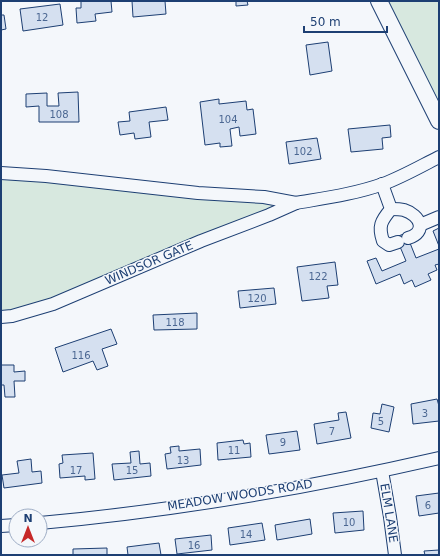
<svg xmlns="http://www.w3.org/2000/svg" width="440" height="556" font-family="'DejaVu Sans',sans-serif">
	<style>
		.green { fill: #d7e8df; stroke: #687fa3 }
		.building { fill: #d5e0f0; stroke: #1d3f73 }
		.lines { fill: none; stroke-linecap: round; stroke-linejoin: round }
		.minor-casing { stroke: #1d3f73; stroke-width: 14 }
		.major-casing { stroke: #1d3f73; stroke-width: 18 }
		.minor { stroke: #f4f7fb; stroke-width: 12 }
		.major { stroke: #f4f7fb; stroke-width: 16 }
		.labels { text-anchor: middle; stroke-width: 3; stroke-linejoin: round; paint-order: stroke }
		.number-label { font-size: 10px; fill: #4b6792 }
		.street-label { font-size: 12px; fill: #1d3f73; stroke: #f4f7fb }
	</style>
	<rect width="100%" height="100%" fill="#f4f7fb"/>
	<g class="green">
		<polygon points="381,1 439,1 439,118"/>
		<polygon points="1,173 296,203 53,304 1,317"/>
	</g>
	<g class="building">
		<polygon points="81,1 111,1 112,12 95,14 96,21 77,23 76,8 81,8"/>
		<polygon points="132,1 165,1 166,14 133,17"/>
		<polygon points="236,1 247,1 248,5 236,6"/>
		<polygon points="60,4 63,25 23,31 20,9"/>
		<polygon points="1,15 4,15 6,29 1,30"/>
		<polygon points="328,42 332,71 310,75 306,45"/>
		<polygon points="78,92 79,122 39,122 39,106 26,107 26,94 47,93 47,106 59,106 58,93"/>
		<polygon points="219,99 219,104 246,101 247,110 253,109 256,134 240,136 239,127 230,129 232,146 220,147 220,143 205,145 200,102"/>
		<polygon points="166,107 168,120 149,122 151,137 135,139 134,133 120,135 118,122 130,121 129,112"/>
		<polygon points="390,125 391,137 382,138 383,149 351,152 348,129"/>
		<polygon points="317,138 321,159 289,164 286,142"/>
		<polygon points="439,228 439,246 433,231"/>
		<polygon points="406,233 416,258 439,249 439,264 435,265 437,270 428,274 431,280 415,287 412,280 404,284 400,274 376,284 367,261 376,258 382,271 406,261 396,237"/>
		<polygon points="335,262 338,285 327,286 329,298 302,301 297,267"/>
		<polygon points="274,288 276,304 240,308 238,291"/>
		<polygon points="197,313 197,329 154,330 153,315"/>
		<polygon points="111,329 117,344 102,349 108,366 97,370 93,361 63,372 55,348"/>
		<polygon points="1,365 14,365 14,372 25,371 25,381 14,381 15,397 5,397 4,385 1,385"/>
		<polygon points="437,399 439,406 439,421 413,424 411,404"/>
		<polygon points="382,404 394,407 389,432 371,428 373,413 380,414"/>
		<polygon points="346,412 351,438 317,444 314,424 339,420 338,413"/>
		<polygon points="297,431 300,450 269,454 266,435"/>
		<polygon points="243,440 244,444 250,443 251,457 218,460 217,443"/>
		<polygon points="179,446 179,451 200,449 201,465 167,469 165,454 171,453 170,447"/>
		<polygon points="139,451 140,464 150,463 151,476 114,480 112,464 131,463 130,452"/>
		<polygon points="93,453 95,479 85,480 85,476 60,478 59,464 63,463 62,455"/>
		<polygon points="31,459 32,472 41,471 42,483 4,488 2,475 19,473 17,461"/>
		<polygon points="439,493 439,513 419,516 416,496"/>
		<polygon points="363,511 364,530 335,533 333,513"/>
		<polygon points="310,519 312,534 277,540 275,525"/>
		<polygon points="262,523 265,540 230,545 228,528"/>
		<polygon points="211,535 212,550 177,554 175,539"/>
		<polygon points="159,543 161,555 128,555 127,547"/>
		<polygon points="107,548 107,555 73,555 73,549"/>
		<polygon points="439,550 439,555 425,555 424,551"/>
	</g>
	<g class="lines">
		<defs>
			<g id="minor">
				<polyline points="1,173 46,176 198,193 264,197 296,203 269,215 201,241 53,304 12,316 1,317"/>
				<path d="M 382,184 L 391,209 C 381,221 378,226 383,241 L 389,245 L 398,242"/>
				<path d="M 296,203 C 325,198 355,194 383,184 C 402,177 421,166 439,157"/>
				<path d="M 391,209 C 395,209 400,209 404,210 C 420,215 428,232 408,238"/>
				<polyline points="420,225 439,217"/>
				<polyline points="382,471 390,517 395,555"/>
				<path d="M 40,523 C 174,511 308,488 439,458"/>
				<polyline points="1,526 16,525"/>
			</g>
			<polyline id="major" points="379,1 439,121"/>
		</defs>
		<use href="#minor" class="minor-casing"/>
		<use href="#major" class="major-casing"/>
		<use href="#minor" class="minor"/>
		<use href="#major" class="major"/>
	</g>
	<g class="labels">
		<g class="number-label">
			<text x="42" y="21">12</text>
			<text x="59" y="118">108</text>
			<text x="228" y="123">104</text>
			<text x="303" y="155">102</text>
			<text x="318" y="280">122</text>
			<text x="257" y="302">120</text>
			<text x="175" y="326">118</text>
			<text x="81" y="359">116</text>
			<text x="425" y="417">3</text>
			<text x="381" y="425">5</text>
			<text x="332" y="435">7</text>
			<text x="283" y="446">9</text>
			<text x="234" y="454">11</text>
			<text x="183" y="464">13</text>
			<text x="76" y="474">17</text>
			<text x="132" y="474">15</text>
			<text x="428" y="509">6</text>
			<text x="349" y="526">10</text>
			<text x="246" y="538">14</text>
			<text x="194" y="549">16</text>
		</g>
		<g class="street-label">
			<text transform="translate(149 263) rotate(-23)" y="4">WINDSOR GATE</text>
			<text transform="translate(240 495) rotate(-9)" y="4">MEADOW WOODS ROAD</text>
			<text transform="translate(389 513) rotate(81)" y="4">ELM LANE</text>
		</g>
	</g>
	<rect width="440" height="556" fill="none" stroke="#1d3f73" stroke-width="4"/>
	<g transform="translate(28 528)"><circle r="19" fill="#f4f7fb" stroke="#9eadc5"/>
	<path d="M0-3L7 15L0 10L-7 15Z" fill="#c62828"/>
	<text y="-6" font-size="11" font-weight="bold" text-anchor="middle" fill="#1d3f73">N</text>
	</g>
	<path d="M304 26v6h83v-6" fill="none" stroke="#1d3f73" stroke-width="2"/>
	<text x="310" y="26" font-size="12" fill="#1d3f73" stroke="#f4f7fb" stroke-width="3" paint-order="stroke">50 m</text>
</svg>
